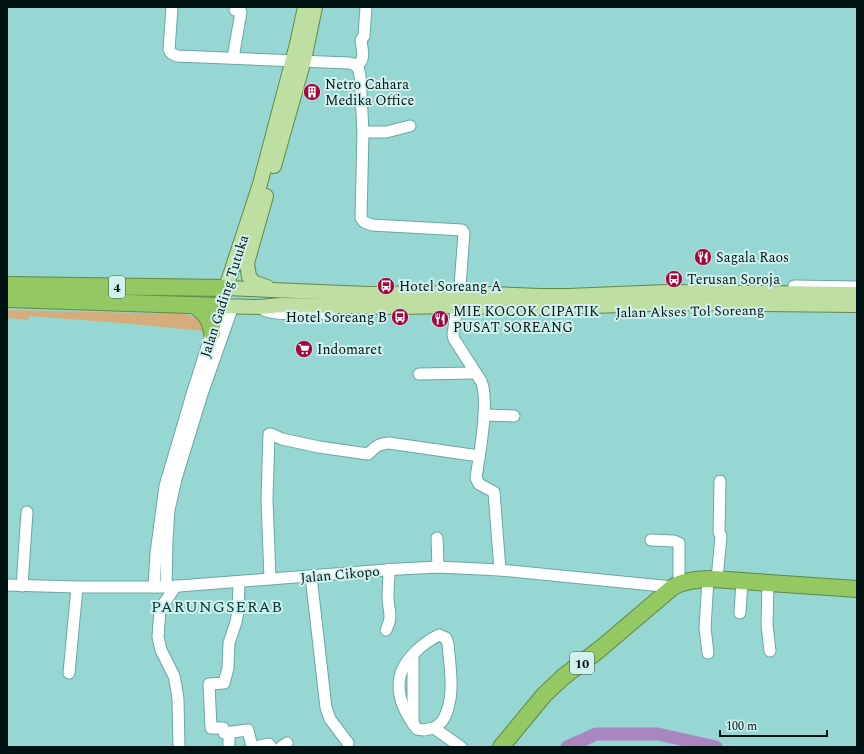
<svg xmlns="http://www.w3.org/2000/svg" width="864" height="754" font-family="Spectral,serif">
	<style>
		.green { fill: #d5ac7b }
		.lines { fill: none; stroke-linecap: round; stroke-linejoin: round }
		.river { stroke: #a986c0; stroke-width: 13 }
		.minor-casing { stroke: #69a7a4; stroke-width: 13 }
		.major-casing { stroke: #608846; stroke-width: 16 }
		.highway-casing { stroke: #608846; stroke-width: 18 }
		.minor { stroke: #fff; stroke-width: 11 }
		.major { stroke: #bfdea1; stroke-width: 14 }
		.highway { stroke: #94c863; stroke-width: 16 }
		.labels { text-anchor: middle; stroke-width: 4; stroke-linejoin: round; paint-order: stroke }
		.shield { fill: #d1f1ee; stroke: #3f5453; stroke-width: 1 }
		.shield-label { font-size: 13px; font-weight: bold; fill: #011 }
		.poi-label { font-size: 14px; fill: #011; stroke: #d1f1ee; text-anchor: start }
		.street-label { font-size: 14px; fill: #011; stroke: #d1f1ee }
		.quarter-label { font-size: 16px; letter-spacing: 1px; fill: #013836; stroke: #d1f1ee }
	</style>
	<rect width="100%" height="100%" fill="#97d7d3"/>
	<path class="green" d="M 7,310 L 185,314 C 197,318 200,318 204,331 L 121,323 L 29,316 L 28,320 L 7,318 Z"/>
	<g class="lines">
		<polyline class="river" points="567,747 596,734 658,734 716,747"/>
		<defs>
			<g id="minor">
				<path d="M 172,7 L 169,50 L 171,53 L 177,56 L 349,63 C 357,64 359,68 360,76 L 363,132 L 361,218 L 364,222 L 372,225 L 462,230 L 464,233 L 460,286"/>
				<polyline points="233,58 241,12 240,11 235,10"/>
				<path d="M 357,66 C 366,58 362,51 361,40 L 364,36 L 366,7"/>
				<polyline points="363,132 386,132 410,126"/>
				<polyline points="794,286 857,287"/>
				<path d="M 264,310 C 274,316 317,313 331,313"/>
				<path d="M 456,312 L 453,335 L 454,339 L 481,381 C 490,400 479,456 476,478 L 479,484 L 494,492 L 500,570"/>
				<polyline points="419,374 475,373"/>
				<polyline points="484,415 514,416"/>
				<polyline points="437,538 438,567"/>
				<polyline points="651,540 674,541 679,543 679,583"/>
				<polyline points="311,576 326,708 330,719 348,743"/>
				<path d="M 270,579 L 267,499 L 269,434 L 271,434 L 282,439 L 319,447 L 368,454 C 376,447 377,444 389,443 L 479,456"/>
				<polyline points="717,579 721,536 719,532 720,481"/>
				<polyline points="239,582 238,611 236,622 229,643 228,668 224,683 209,684 211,728 223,728 224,733 248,730 252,747"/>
				<polyline points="768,583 767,625 770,651"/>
				<polyline points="7,585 77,587 166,587 399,569 438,567 500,570 673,587"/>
				<polyline points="22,586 27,512"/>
				<polyline points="176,586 160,609 158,637 161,650 174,676 176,686 178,699 179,747"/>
				<polyline points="154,587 156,553 165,486 193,391 220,306"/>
				<polyline points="166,587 167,540 169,510 176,479 202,394 233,306"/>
				<polyline points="740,613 742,581"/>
				<path d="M 386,630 C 393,615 389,614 388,599 C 388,589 389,579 389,569"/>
				<polyline points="708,653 705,628 708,579"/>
				<polyline points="413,655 413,724"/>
				<polyline points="69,673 77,587"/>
				<path d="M 434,728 C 437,726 441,723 443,720 C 456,698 450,668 448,644 L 446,638 L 439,635 C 424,642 403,660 400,677 C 396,696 406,715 417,729 L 424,730 L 434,728 L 461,747"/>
				<polyline points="229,747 229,733"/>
				<polyline points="255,747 269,744 271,747"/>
				<polyline points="281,747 287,743"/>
			</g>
			<g id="major">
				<polyline points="305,7 297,44 260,184 220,306 260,307 281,305 396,307 457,306 537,308 677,303 857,305"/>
				<polyline points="274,166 304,60 315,7"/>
				<polyline points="266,196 247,263 249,277 255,283 267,287"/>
				<polyline points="226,288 368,294 460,293 541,296 568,296 667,292 857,294"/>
			</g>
			<g id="highway">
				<polyline points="7,285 226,288"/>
				<polyline points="7,299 220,306"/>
				<path d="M 194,305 C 205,313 211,320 212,333"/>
				<path d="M 501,747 L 544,695 L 563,677 L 600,649 L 673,587 C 685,580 699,579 713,579 L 857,589"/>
			</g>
		</defs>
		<use href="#minor" class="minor-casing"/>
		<use href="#major" class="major-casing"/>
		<use href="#highway" class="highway-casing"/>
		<use href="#minor" class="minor"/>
		<use href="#major" class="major"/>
		<use href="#highway" class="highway"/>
	</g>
	<defs>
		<symbol id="building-disc" viewBox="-11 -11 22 22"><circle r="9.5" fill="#a3073d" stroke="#d1f1ee"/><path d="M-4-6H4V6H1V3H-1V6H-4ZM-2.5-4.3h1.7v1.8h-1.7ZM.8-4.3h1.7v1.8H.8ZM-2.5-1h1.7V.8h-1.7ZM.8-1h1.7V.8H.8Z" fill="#fff"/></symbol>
		<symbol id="restaurant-disc" viewBox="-11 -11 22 22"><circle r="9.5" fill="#a3073d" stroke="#d1f1ee"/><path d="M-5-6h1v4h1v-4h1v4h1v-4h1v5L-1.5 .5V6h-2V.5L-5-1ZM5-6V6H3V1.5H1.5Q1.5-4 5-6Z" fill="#fff"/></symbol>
		<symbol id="bus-disc" viewBox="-11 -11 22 22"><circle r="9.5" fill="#a3073d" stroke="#d1f1ee"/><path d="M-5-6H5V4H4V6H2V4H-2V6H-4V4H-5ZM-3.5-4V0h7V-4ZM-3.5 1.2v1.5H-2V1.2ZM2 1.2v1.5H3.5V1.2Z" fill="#fff"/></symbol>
		<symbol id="supermarket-disc" viewBox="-11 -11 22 22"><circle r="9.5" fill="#a3073d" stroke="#d1f1ee"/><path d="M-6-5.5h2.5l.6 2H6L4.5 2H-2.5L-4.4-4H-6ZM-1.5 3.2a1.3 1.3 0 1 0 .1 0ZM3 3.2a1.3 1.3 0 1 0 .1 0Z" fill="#fff"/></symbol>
	</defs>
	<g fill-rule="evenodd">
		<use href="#building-disc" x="302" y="82" width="20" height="20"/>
		<use href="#restaurant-disc" x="693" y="247" width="20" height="20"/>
		<use href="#bus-disc" x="664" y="269" width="20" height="20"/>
		<use href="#bus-disc" x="376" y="276" width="20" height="20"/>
		<use href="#bus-disc" x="390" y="307" width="20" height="20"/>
		<use href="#restaurant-disc" x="430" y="309" width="20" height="20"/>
		<use href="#supermarket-disc" x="294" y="339" width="20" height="20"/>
	</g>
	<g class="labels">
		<g class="shield">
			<rect x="109" y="276" width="16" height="22" rx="3"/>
			<rect x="570" y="652" width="24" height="22" rx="3"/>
		</g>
		<g class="shield-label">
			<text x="117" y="292">4</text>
			<text x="582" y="668">10</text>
		</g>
		<g class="poi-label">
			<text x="325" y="89">Netro Cahara<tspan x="325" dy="16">Medika Office</tspan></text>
			<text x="716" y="262">Sagala Raos</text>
			<text x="687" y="284">Terusan Soroja</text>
			<text x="399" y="291">Hotel Soreang A</text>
			<text x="453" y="316">MIE KOCOK CIPATIK<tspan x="453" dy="16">PUSAT SOREANG</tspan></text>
			<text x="387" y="322" text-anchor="end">Hotel Soreang B</text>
			<text x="317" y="354">Indomaret</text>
		</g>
		<g class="street-label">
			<text transform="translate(224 296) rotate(-72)" y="5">Jalan Gading Tutuka</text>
			<text transform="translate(690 311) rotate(-1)" y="5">Jalan Akses Tol Soreang</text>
			<text transform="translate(340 574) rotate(-5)" y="5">Jalan Cikopo</text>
		</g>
		<g class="quarter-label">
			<text x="217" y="612">PARUNGSERAB</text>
		</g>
	</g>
	<rect width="864" height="754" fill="none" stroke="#001111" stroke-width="16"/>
	<path d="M720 730v6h107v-6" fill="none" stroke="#001111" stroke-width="2"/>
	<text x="726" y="730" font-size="12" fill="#001111" stroke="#d1f1ee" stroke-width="3" paint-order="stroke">100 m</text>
</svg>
